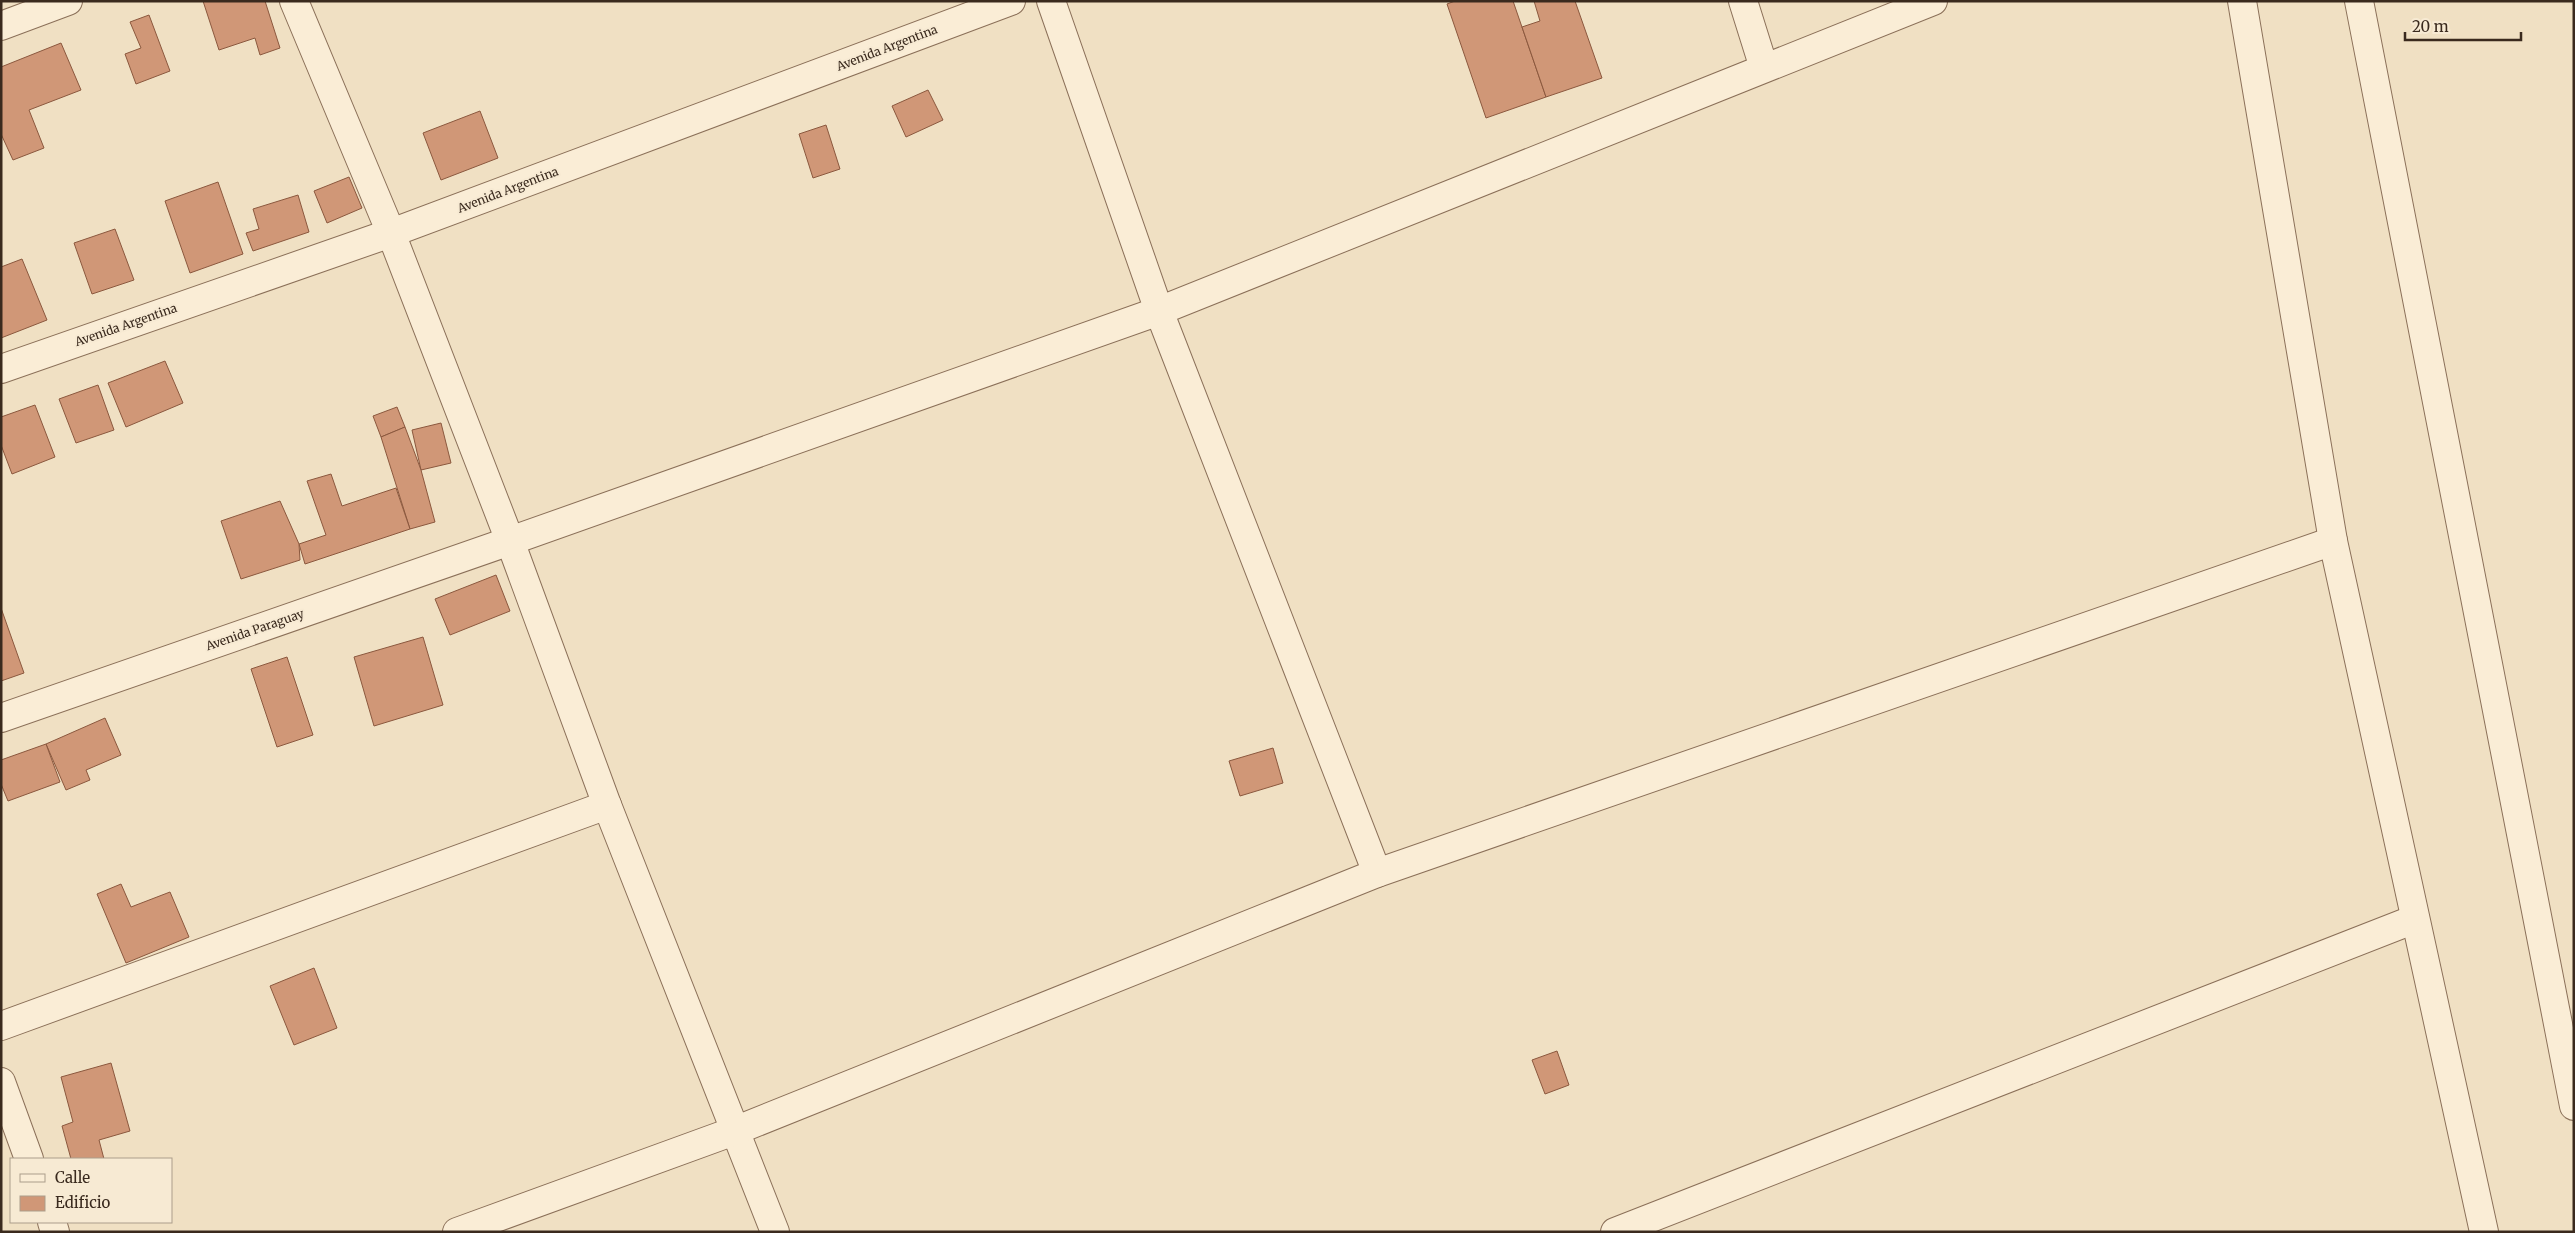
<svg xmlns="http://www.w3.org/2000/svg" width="2575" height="1233" font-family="Merriweather,serif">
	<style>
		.building { fill: #d09777; stroke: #8b583e }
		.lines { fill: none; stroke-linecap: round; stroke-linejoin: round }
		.street-casing { stroke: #8b7059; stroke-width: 30 }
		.street { stroke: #faedd6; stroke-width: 28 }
		.labels { text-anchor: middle; stroke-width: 4; stroke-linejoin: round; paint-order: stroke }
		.street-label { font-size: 12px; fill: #3a2a1e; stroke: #f7ead3 }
	</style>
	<rect width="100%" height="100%" fill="#f0e0c3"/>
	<g class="building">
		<polygon points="203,1 265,1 280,48 260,55 255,38 219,50"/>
		<polygon points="1455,1 1513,1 1546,97 1486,118 1447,4"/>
		<polygon points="1534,1 1575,1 1602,78 1546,97 1522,27 1540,21"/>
		<polygon points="149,15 170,71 136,84 125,54 141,48 130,22"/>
		<polygon points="61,43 81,90 29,110 44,148 13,160 1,134 1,67"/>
		<polygon points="928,90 943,120 906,137 892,106"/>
		<polygon points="480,111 498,158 441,180 423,133"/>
		<polygon points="826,125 840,169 813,178 799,134"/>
		<polygon points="349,177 362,208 327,223 314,191"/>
		<polygon points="218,182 243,254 190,273 165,201"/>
		<polygon points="298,195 309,232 253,251 246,233 259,229 253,209"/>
		<polygon points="115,229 134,280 92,294 74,243"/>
		<polygon points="22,259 47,320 1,338 1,267"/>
		<polygon points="165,361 183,403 126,427 108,383"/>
		<polygon points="98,385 114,430 76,443 59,399"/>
		<polygon points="35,405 55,457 12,474 1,445 1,417"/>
		<polygon points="397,407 405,427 381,437 373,416"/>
		<polygon points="441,423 451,463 421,470 412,430"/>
		<polygon points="405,427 421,470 435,522 410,529 381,437"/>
		<polygon points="331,474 342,506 396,488 410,529 305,564 299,544 326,535 307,481"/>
		<polygon points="280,501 299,544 300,560 241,579 221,521"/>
		<polygon points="496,575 510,611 450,635 435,599"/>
		<polygon points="1,608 24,673 1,681"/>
		<polygon points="423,637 443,705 374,726 354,657"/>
		<polygon points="287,657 313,735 277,747 251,669"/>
		<polygon points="105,718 121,755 86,770 90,780 66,790 46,744"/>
		<polygon points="46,744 60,782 8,801 1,784 1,760"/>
		<polygon points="1273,748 1283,783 1240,796 1229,761"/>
		<polygon points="121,884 131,907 170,892 189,937 126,963 97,894"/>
		<polygon points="314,968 337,1028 294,1045 270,986"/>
		<polygon points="1557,1051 1569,1085 1545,1094 1532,1060"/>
		<polygon points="111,1063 130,1131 99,1140 104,1159 71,1159 62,1126 73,1122 61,1077"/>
	</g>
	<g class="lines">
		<defs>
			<g id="street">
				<polyline points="294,1 391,233 510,541 607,805 775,1232"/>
				<polyline points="1051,1 1159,311 1377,873"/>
				<polyline points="1743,1 1764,68"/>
				<polyline points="2242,1 2333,541 2484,1232"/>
				<polyline points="2359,1 2574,1106"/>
				<polyline points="1,26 68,1"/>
				<polyline points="1,369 391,233 1011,1"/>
				<polyline points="1,718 510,541 1159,311 1933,1"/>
				<polyline points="1,1026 607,805"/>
				<polyline points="1,1082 29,1159"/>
				<polyline points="52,1222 55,1232"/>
				<polyline points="457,1232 737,1130 1377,873 2333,541"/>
				<polyline points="1615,1232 2415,919"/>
			</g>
		</defs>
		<use href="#street" class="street-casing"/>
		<use href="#street" class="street"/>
	</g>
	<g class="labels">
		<g class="street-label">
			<text transform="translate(887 48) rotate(-21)" y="4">Avenida Argentina</text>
			<text transform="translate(508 190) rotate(-21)" y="4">Avenida Argentina</text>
			<text transform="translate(126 325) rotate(-19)" y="4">Avenida Argentina</text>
			<text transform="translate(255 630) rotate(-19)" y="4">Avenida Paraguay</text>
		</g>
	</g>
	<rect width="2575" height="1233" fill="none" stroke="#3a2a1e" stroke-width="5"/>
	<rect x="10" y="1158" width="162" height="65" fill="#f7ead3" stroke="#ab9d8b"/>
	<rect x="20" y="1174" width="25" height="8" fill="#faedd6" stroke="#ab9d8b"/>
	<text x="55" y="1183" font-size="15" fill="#3a2a1e">Calle</text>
	<rect x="20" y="1196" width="25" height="15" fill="#d09777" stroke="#ab9d8b"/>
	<text x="55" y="1208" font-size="15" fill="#3a2a1e">Edificio</text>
	<path d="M2405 32v8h116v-8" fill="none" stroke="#3a2a1e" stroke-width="2.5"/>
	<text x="2412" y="32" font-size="15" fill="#3a2a1e" stroke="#f7ead3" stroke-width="4" paint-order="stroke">20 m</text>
</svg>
